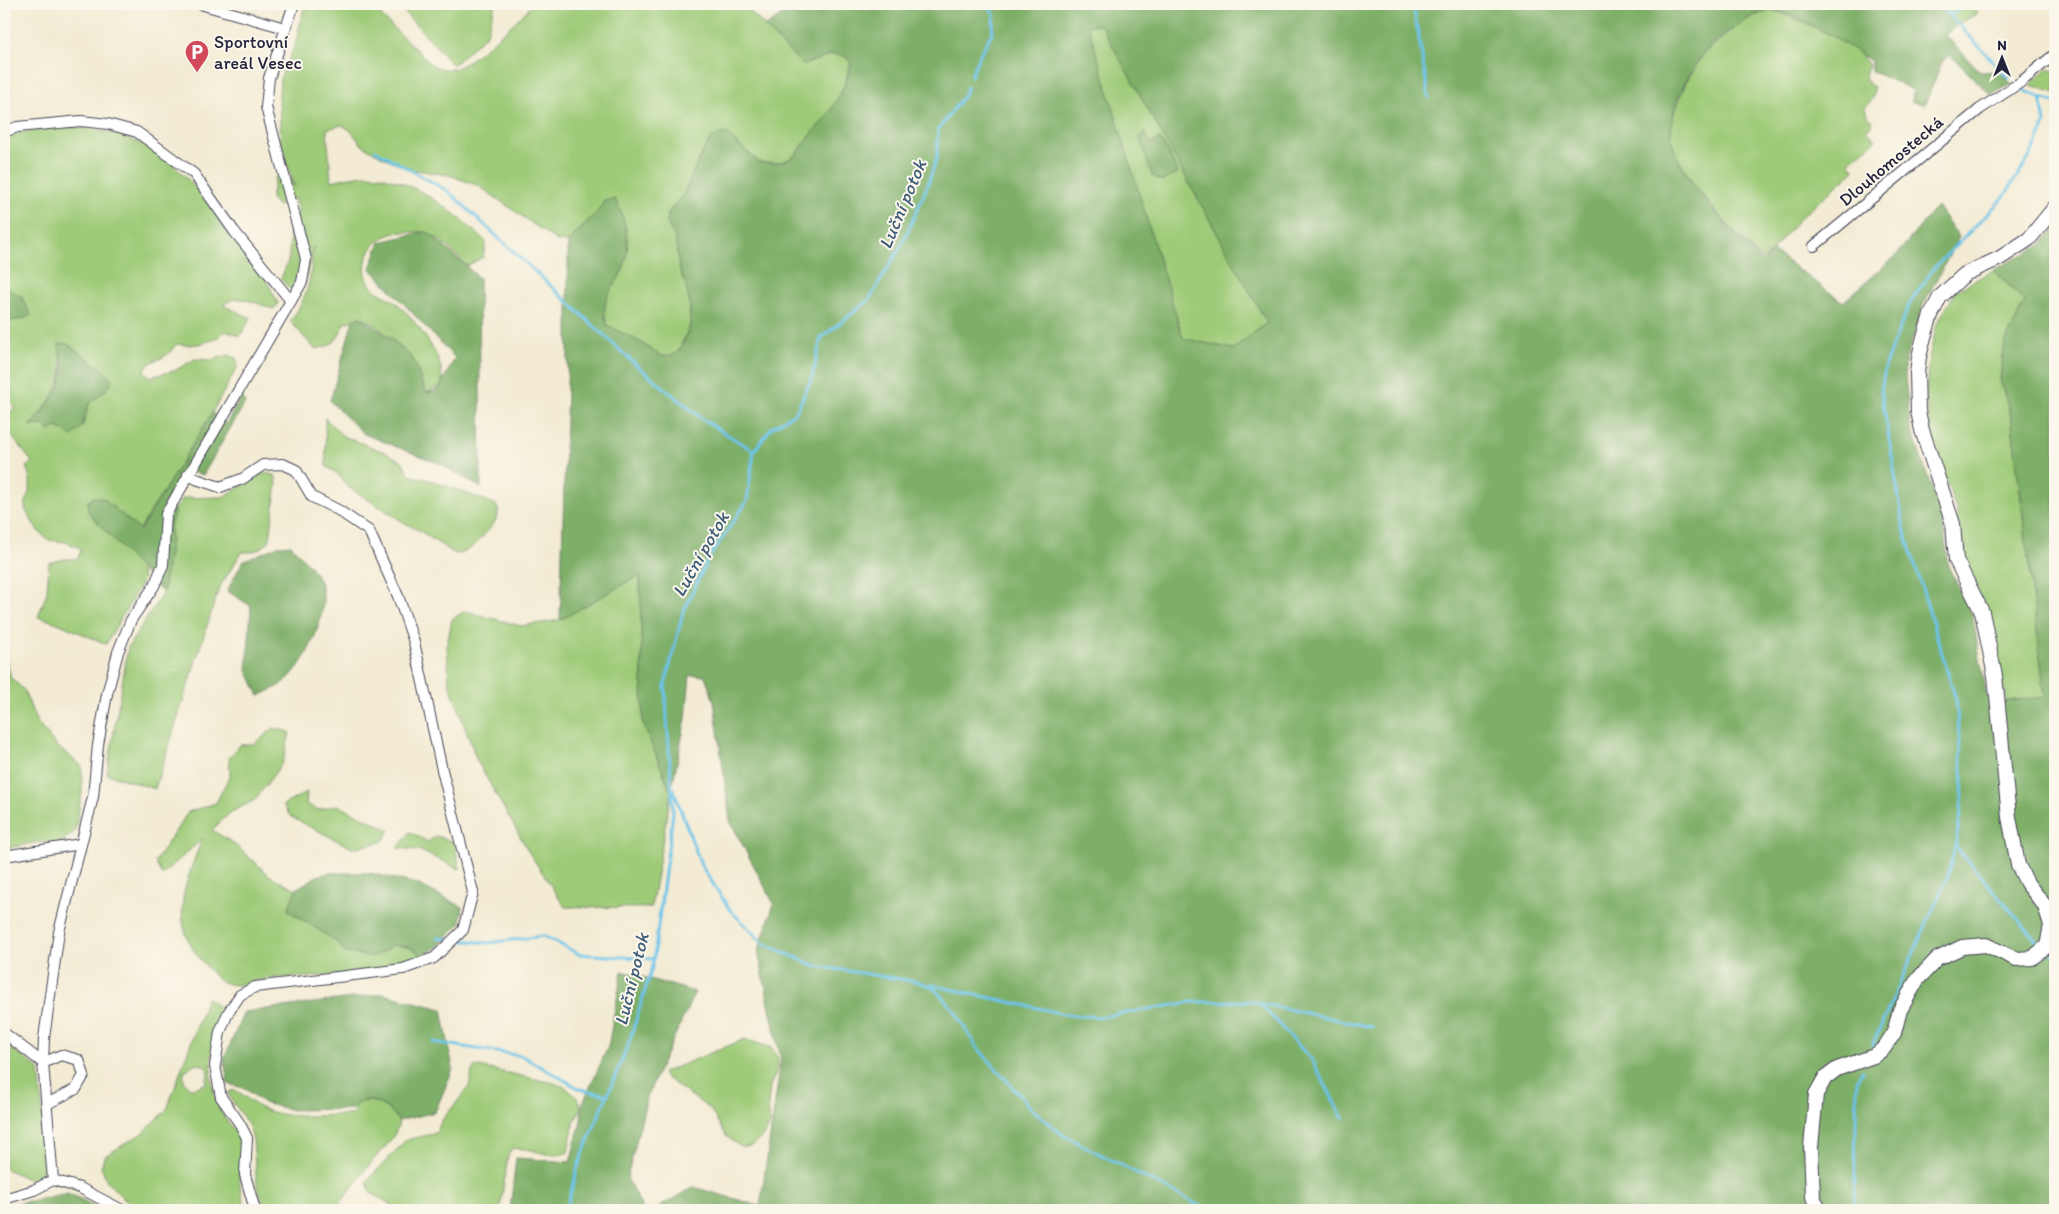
<svg xmlns="http://www.w3.org/2000/svg" width="2059" height="1214" font-family="Itim,sans-serif">
	<style>
		.green { fill: #9ecb78; stroke: #60765a; fill-rule: evenodd }
		.forest { fill: #7eaf68; stroke: #506852; fill-rule: evenodd }
		.lines { fill: none; stroke-linecap: round; stroke-linejoin: round }
		.stream { stroke: #6bc4e9; stroke-width: 3 }
		.street-casing { stroke: #414052; stroke-width: 12 }
		.secondary-casing { stroke: #414052; stroke-width: 16 }
		.street { stroke: #fff; stroke-width: 10 }
		.secondary { stroke: #fff; stroke-width: 14 }
		.labels { text-anchor: middle; stroke-width: 4; stroke-linejoin: round; paint-order: stroke }
		.poi-label { font-size: 18px; fill: #22223b; stroke: #fbf7ec; text-anchor: start }
		.street-label { font-size: 18px; fill: #22223b; stroke: #fbf7ec }
		.water-label { font-size: 19px; font-style: italic; fill: #3c5b78; stroke: #fbf7ec }
	</style>
	<rect width="100%" height="100%" fill="#fbf7ec"/>
	<filter id="ink" filterUnits="userSpaceOnUse"><feTurbulence type="fractalNoise" baseFrequency=".02" numOctaves="2"/><feDisplacementMap in="SourceGraphic" scale="10" xChannelSelector="R" yChannelSelector="G"/><feConvolveMatrix kernelMatrix="1 2 1 2 8 2 1 2 1" color-interpolation-filters="sRGB"/></filter>
	<filter id="wash" filterUnits="userSpaceOnUse"><feTurbulence type="fractalNoise" baseFrequency=".0096" numOctaves="4" result="noise"/><feDisplacementMap in="SourceGraphic" scale="20" xChannelSelector="R" yChannelSelector="G"/><feGaussianBlur stdDeviation="1.12" result="paint"/><feColorMatrix in="noise" values="0 0 0 0 0 0 0 0 0 0 0 0 0 0 0 0 0 1.4 0 .05"/><feComposite in="paint" operator="in"/></filter>
	<g filter="url(#wash)">
		<rect width="100%" height="100%" fill="#f3ebd3"/>
		<g class="green">
			<path d="M 305,4 L 369,4 L 431,64 C 439,68 445,71 453,69 C 470,65 520,18 533,4 L 743,4 L 803,65 L 832,54 L 845,56 L 851,63 L 842,91 L 830,112 L 793,157 L 781,163 L 760,163 L 726,134 L 712,137 L 699,159 L 684,194 L 676,203 L 667,223 L 675,237 L 679,268 L 686,286 L 690,305 L 690,326 L 678,352 L 673,355 L 661,356 L 640,342 L 607,325 C 599,300 612,290 623,270 L 604,201 L 598,211 L 568,242 L 557,241 L 479,186 L 449,175 L 409,169 L 379,155 L 362,145 L 350,130 L 342,125 L 327,129 L 331,181 C 346,178 364,173 380,176 C 421,185 457,214 486,242 L 483,257 L 467,266 C 454,254 438,232 419,232 C 409,232 398,231 389,235 C 371,241 360,263 368,281 C 373,293 385,295 394,301 C 409,312 434,346 439,362 C 442,369 442,378 442,385 L 427,393 C 420,383 419,370 413,360 C 407,351 372,321 361,317 L 345,323 C 337,340 335,346 315,349 L 290,321 C 309,297 311,277 313,247 L 304,284 L 291,290 L 281,279 L 289,258 L 290,234 L 298,211 L 294,198 L 278,206 L 271,199 L 275,178 L 286,174 L 295,187 L 281,149 L 279,96 L 280,79 L 295,45 Z"/>
			<polygon points="397,4 495,4 487,34 453,65"/>
			<polygon points="1937,4 1972,4 1978,13 1957,25"/>
			<path d="M 1772,10 C 1796,18 1859,43 1869,66 C 1863,75 1864,82 1874,87 L 1873,98 L 1865,108 L 1867,115 L 1873,121 L 1871,127 L 1866,129 L 1876,140 L 1849,162 L 1855,170 L 1800,218 L 1763,261 L 1724,221 L 1696,188 L 1677,157 L 1671,142 L 1671,122 L 1686,82 L 1704,53 L 1747,18 Z"/>
			<path d="M 1101,24 L 1267,323 L 1233,349 L 1183,339 L 1087,25 ZM 1144,132 L 1151,143 L 1160,140 L 1152,176 Z"/>
			<polygon points="2047,69 2055,71 2055,93 2030,85"/>
			<path d="M 71,126 C 92,129 114,132 134,141 C 177,158 205,198 232,234 C 250,256 267,277 278,304 L 274,309 C 257,305 239,291 223,305 L 251,318 L 240,336 L 226,331 C 212,343 194,347 176,344 C 174,347 171,352 168,354 C 159,361 148,360 144,372 L 151,377 L 176,370 L 195,359 L 211,360 L 229,355 L 236,358 L 238,366 L 202,431 L 139,530 L 103,498 L 89,512 L 140,568 L 143,578 L 139,588 L 106,644 L 55,622 L 38,617 L 47,592 L 49,563 L 64,559 L 77,559 L 81,551 L 80,548 L 66,542 L 48,540 L 37,530 L 25,509 C 27,491 35,486 26,467 L 32,462 L 6,429 L 4,431 L 4,410 L 11,412 L 15,407 L 4,396 L 4,322 L 23,319 L 21,296 L 4,287 L 4,136 L 47,128 ZM 59,353 L 106,390 L 89,404 L 82,427 L 62,429 L 55,427 L 49,431 L 43,425 L 31,425 C 48,402 69,384 59,353 Z"/>
			<polygon points="1993,270 2025,301 2005,343 2000,379 2011,416 2045,698 2007,701 1986,612 1963,555 1956,509 1930,433 1926,398 1928,363 1937,324 1956,291"/>
			<polygon points="325,418 343,436 387,453 403,462 409,475 433,481 495,504 498,509 498,515 493,525 475,545 463,553 455,554 420,531 405,523 347,486 339,475 326,466"/>
			<path d="M 264,473 L 275,475 L 277,482 L 270,539 C 265,549 253,553 242,552 L 219,588 L 155,789 L 107,774 L 128,647 L 163,593 L 171,540 L 170,526 L 175,510 L 183,498 L 223,497 Z"/>
			<polygon points="640,574 643,723 671,792 651,908 565,907 530,854 477,761 449,682 447,646 452,619 465,611 521,626 560,620"/>
			<polygon points="4,634 5,652 11,678 24,690 37,723 58,747 82,766 82,792 75,831 61,843 39,842 4,849"/>
			<path d="M 274,728 L 290,732 L 283,762 L 255,800 L 231,812 L 212,830 L 233,843 L 270,876 L 296,889 L 289,911 L 337,942 L 346,953 L 382,953 L 394,945 L 408,947 L 418,952 L 420,957 C 392,972 329,977 296,977 C 284,977 271,978 259,980 C 248,982 241,987 229,984 C 219,982 212,973 206,966 C 166,923 185,885 202,839 L 162,875 L 155,862 L 188,812 L 216,803 L 230,775 L 229,758 L 240,745 L 254,744 Z"/>
			<polygon points="307,792 306,804 318,810 337,805 390,830 382,842 352,848 291,817 283,805"/>
			<polygon points="410,832 428,842 436,836 454,842 460,869 418,850 398,848"/>
			<path d="M 207,998 L 222,1009 C 212,1048 203,1079 224,1117 C 229,1126 239,1131 241,1142 C 244,1153 239,1162 239,1172 C 239,1185 243,1198 245,1210 L 140,1210 L 122,1197 L 107,1181 L 101,1166 L 105,1156 L 144,1132 L 167,1109 ZM 194,1064 L 203,1065 L 206,1067 L 208,1074 L 206,1083 L 198,1087 L 190,1088 C 184,1083 183,1080 184,1072 Z"/>
			<polygon points="745,1039 772,1048 778,1059 779,1067 770,1086 768,1105 770,1124 765,1134 753,1145 746,1147 741,1147 726,1136 710,1109 665,1077 662,1073"/>
			<polygon points="4,1043 39,1069 46,1154 45,1171 30,1180 4,1168"/>
			<path d="M 475,1066 L 554,1083 L 567,1088 L 580,1101 L 581,1109 L 574,1122 L 568,1152 C 550,1161 530,1145 511,1149 L 508,1156 L 500,1210 L 400,1210 L 370,1192 L 367,1181 L 406,1140 L 436,1133 L 442,1120 L 469,1087 L 472,1071 Z"/>
			<path d="M 235,1090 C 245,1095 252,1104 261,1108 C 289,1121 323,1114 352,1115 L 357,1103 C 368,1100 377,1101 386,1108 C 392,1112 401,1118 398,1126 C 394,1140 379,1153 370,1164 C 358,1179 347,1195 335,1210 L 266,1210 L 257,1186 L 253,1139 L 248,1124 L 229,1096 L 230,1091 Z"/>
		</g>
		<g class="forest">
			<path d="M 799,4 L 1937,4 L 1957,25 L 1945,35 L 1981,72 L 1999,71 L 2012,84 L 1991,95 L 1950,55 L 1942,62 L 1925,104 L 1912,102 L 1913,90 L 1871,71 L 1871,61 C 1845,44 1804,16 1774,11 C 1756,8 1716,40 1704,53 C 1688,71 1665,119 1672,143 C 1684,186 1733,231 1763,263 L 1773,251 L 1843,302 L 1895,257 L 1937,206 L 1959,237 L 1924,303 L 1904,365 L 1910,426 L 1943,520 L 1948,566 L 1972,614 L 1987,697 L 1998,701 L 2007,701 L 2045,697 L 2011,416 L 2000,379 L 2005,343 L 2025,301 L 1993,270 L 2041,245 L 2055,227 L 2055,1210 L 654,1210 L 693,1187 L 760,1206 L 781,1061 L 758,951 L 774,904 L 730,821 L 714,701 L 705,676 L 690,675 L 686,718 L 671,792 L 643,723 L 640,575 L 560,620 L 568,354 L 568,242 L 598,211 L 604,201 L 615,199 C 626,220 633,249 622,271 C 612,293 599,299 607,325 L 640,342 L 660,356 L 673,355 L 678,352 L 683,343 L 690,326 L 690,305 L 686,286 L 679,268 L 675,237 L 667,223 L 668,213 L 684,194 L 699,159 L 712,137 L 725,133 L 760,163 C 770,163 781,164 791,158 C 797,155 802,147 806,141 C 826,118 845,95 851,63 L 845,56 L 832,54 L 803,65 L 764,27 ZM 1088,25 L 1101,25 L 1267,323 L 1233,349 L 1183,338 Z"/>
			<polygon points="1144,132 1151,143 1160,139 1168,151 1178,173 1162,181 1152,176 1140,138"/>
			<path d="M 423,232 L 427,232 L 434,237 L 479,278 L 481,488 L 443,465 L 364,434 L 330,401 L 353,320 L 360,317 C 375,328 403,345 413,360 C 419,370 420,383 427,393 L 435,391 L 442,385 L 442,378 L 444,379 L 455,358 L 370,268 L 380,242 Z"/>
			<polygon points="4,287 21,296 31,315 23,319 4,322"/>
			<path d="M 66,343 L 102,369 L 111,378 L 111,385 L 89,404 L 82,427 L 71,437 L 62,429 L 56,427 L 49,431 L 43,425 L 31,426 C 43,409 64,389 63,367 C 63,359 59,352 59,344 Z"/>
			<polygon points="242,395 245,403 203,475 187,470 168,502 175,510 170,526 171,540 163,593 88,512 88,501 94,497 103,498 140,530 212,413 226,424"/>
			<path d="M 291,545 C 301,556 314,569 320,582 C 332,610 306,666 283,683 C 276,688 267,692 259,696 L 247,670 L 251,606 L 227,591 L 243,561 L 278,546 Z"/>
			<polygon points="329,873 370,873 417,884 463,907 460,924 437,947 420,957 418,952 408,947 394,945 373,957 346,953 337,942 288,910 296,889 317,876"/>
			<polygon points="622,971 695,992 648,1094 627,1178 643,1210 510,1210 516,1158 570,1162 581,1121 582,1105 608,1047"/>
			<path d="M 383,994 L 442,1009 L 453,1069 L 435,1112 L 398,1121 C 394,1111 377,1099 365,1101 C 362,1101 360,1103 357,1103 L 355,1109 L 292,1110 L 264,1103 L 244,1088 L 228,1084 L 224,1059 L 244,1012 Z"/>
			<polygon points="68,1193 103,1210 4,1210 4,1206"/>
		</g>
		<g class="lines">
			<g class="stream">
				<polyline points="1413,4 1429,98"/>
				<polyline points="1939,4 2009,78"/>
				<polyline points="1950,15 1968,4"/>
				<polyline points="971,76 978,58 992,33 994,14 987,4"/>
				<polyline points="2019,88 2041,98 2055,102"/>
				<polyline points="375,150 448,191 635,364 705,421 754,451"/>
				<polyline points="673,789 701,865 730,910 764,944 816,966 919,982 933,987 953,1009 976,1046 1032,1109 1063,1135 1208,1210"/>
				<polyline points="1955,846 2037,941"/>
				<polyline points="437,938 449,939"/>
				<polyline points="457,940 488,943 544,936 579,954 653,959"/>
				<polyline points="2053,954 2055,957"/>
				<polyline points="932,985 1069,1015 1101,1017 1192,1002 1249,1001 1372,1027"/>
				<polyline points="1260,1004 1312,1060 1343,1118"/>
				<polyline points="433,1042 522,1056 580,1089 607,1095"/>
				<polyline points="1872,1046 1947,878 1955,846 1961,813 1963,782 1956,700 1904,529 1881,391 1886,362 1910,303 1934,268 2003,198 2031,155 2045,124 2041,98"/>
				<polyline points="566,1210 579,1163 629,1043 653,964 673,812 665,685 683,612 707,561 747,501 754,451 771,428 796,412 812,378 821,338 869,300 902,244 927,187 937,157 938,130 964,95 967,87"/>
				<polyline points="1854,1210 1857,1081 1862,1070"/>
			</g>
		</g>
	</g>
	<g filter="url(#ink)">
		<g class="lines">
			<defs>
				<g id="street">
					<polyline points="200,4 285,28"/>
					<polyline points="4,132 17,127 81,121 108,124 137,132 194,174 234,231 291,301"/>
					<polyline points="1814,246 1980,109 2021,82 2055,54"/>
					<polyline points="188,474 196,479 220,487 242,479 263,465 283,464 296,470 312,497 338,510 369,531 398,596 414,642 442,770 473,892 463,930 434,958 403,969 255,987 240,995 228,1013 220,1032 215,1066 221,1097 240,1124 247,1138 245,1175 255,1210"/>
					<polyline points="4,856 81,844"/>
					<polyline points="4,1033 43,1063"/>
					<polyline points="43,1063 61,1055 79,1060 84,1075 76,1089 47,1104"/>
					<polyline points="53,1180 43,1063 44,1038 59,932 93,797 98,745 107,694 118,652 131,620 154,586 163,565 166,514 302,282 306,259 266,107 269,78 294,4"/>
					<polyline points="4,1199 34,1190 53,1180 80,1188 122,1210"/>
				</g>
				<polyline id="secondary" points="1819,1210 1813,1197 1811,1147 1816,1094 1825,1078 1837,1069 1874,1056 1884,1048 1894,1033 1900,1010 1917,980 1937,959 1962,947 1986,945 2016,959 2032,958 2047,946 2051,925 2045,906 2027,883 2018,865 2009,817 1995,676 1982,612 1956,560 1953,524 1922,430 1918,411 1917,373 1919,357 1924,337 1931,315 1940,297 1965,274 2000,258 2029,239 2055,207"/>
			</defs>
			<use href="#street" class="street-casing"/>
			<use href="#secondary" class="secondary-casing"/>
			<use href="#street" class="street"/>
			<use href="#secondary" class="secondary"/>
		</g>
	</g>
	<defs>
		<symbol id="parking-pin" viewBox="-11 -11 22 30"><path d="M0 17L-7.5 6A9.5 9.5 0 1 1 7.5 6Z" fill="#d1495b" stroke="#fbf7ec"/><path d="M-3.5-5.5H1a3.5 3.5 0 0 1 0 7H-1V5.5H-3.5ZM-1-3.4V-.6H.8a1.4 1.4 0 0 0 0-2.8Z" fill="#fff"/></symbol>
	</defs>
	<g fill-rule="evenodd">
		<use href="#parking-pin" x="183" y="38" width="28" height="38"/>
	</g>
	<g class="labels">
		<g class="poi-label">
			<text x="214" y="48">Sportovní<tspan x="214" dy="21">areál Vesec</tspan></text>
		</g>
		<g class="street-label">
			<text transform="translate(1891 161) rotate(-40)" y="6">Dlouhomostecká</text>
		</g>
		<g class="water-label">
			<text transform="translate(902 204) rotate(-67)" y="7">Luční potok</text>
			<text transform="translate(700 554) rotate(-60)" y="7">Luční potok</text>
			<text transform="translate(631 979) rotate(-76)" y="7">Luční potok</text>
		</g>
	</g>
	<rect width="2059" height="1214" fill="none" stroke="#fbf7ec" stroke-width="20"/>
	<g transform="translate(2002 58)" stroke="#fbf7ec" stroke-width="4" paint-order="stroke">
	<path d="M0-4L9 19L0 12L-9 19Z" fill="#22223b"/>
	<text y="-8" font-size="14" font-weight="bold" text-anchor="middle" fill="#22223b">N</text>
	</g>
</svg>
